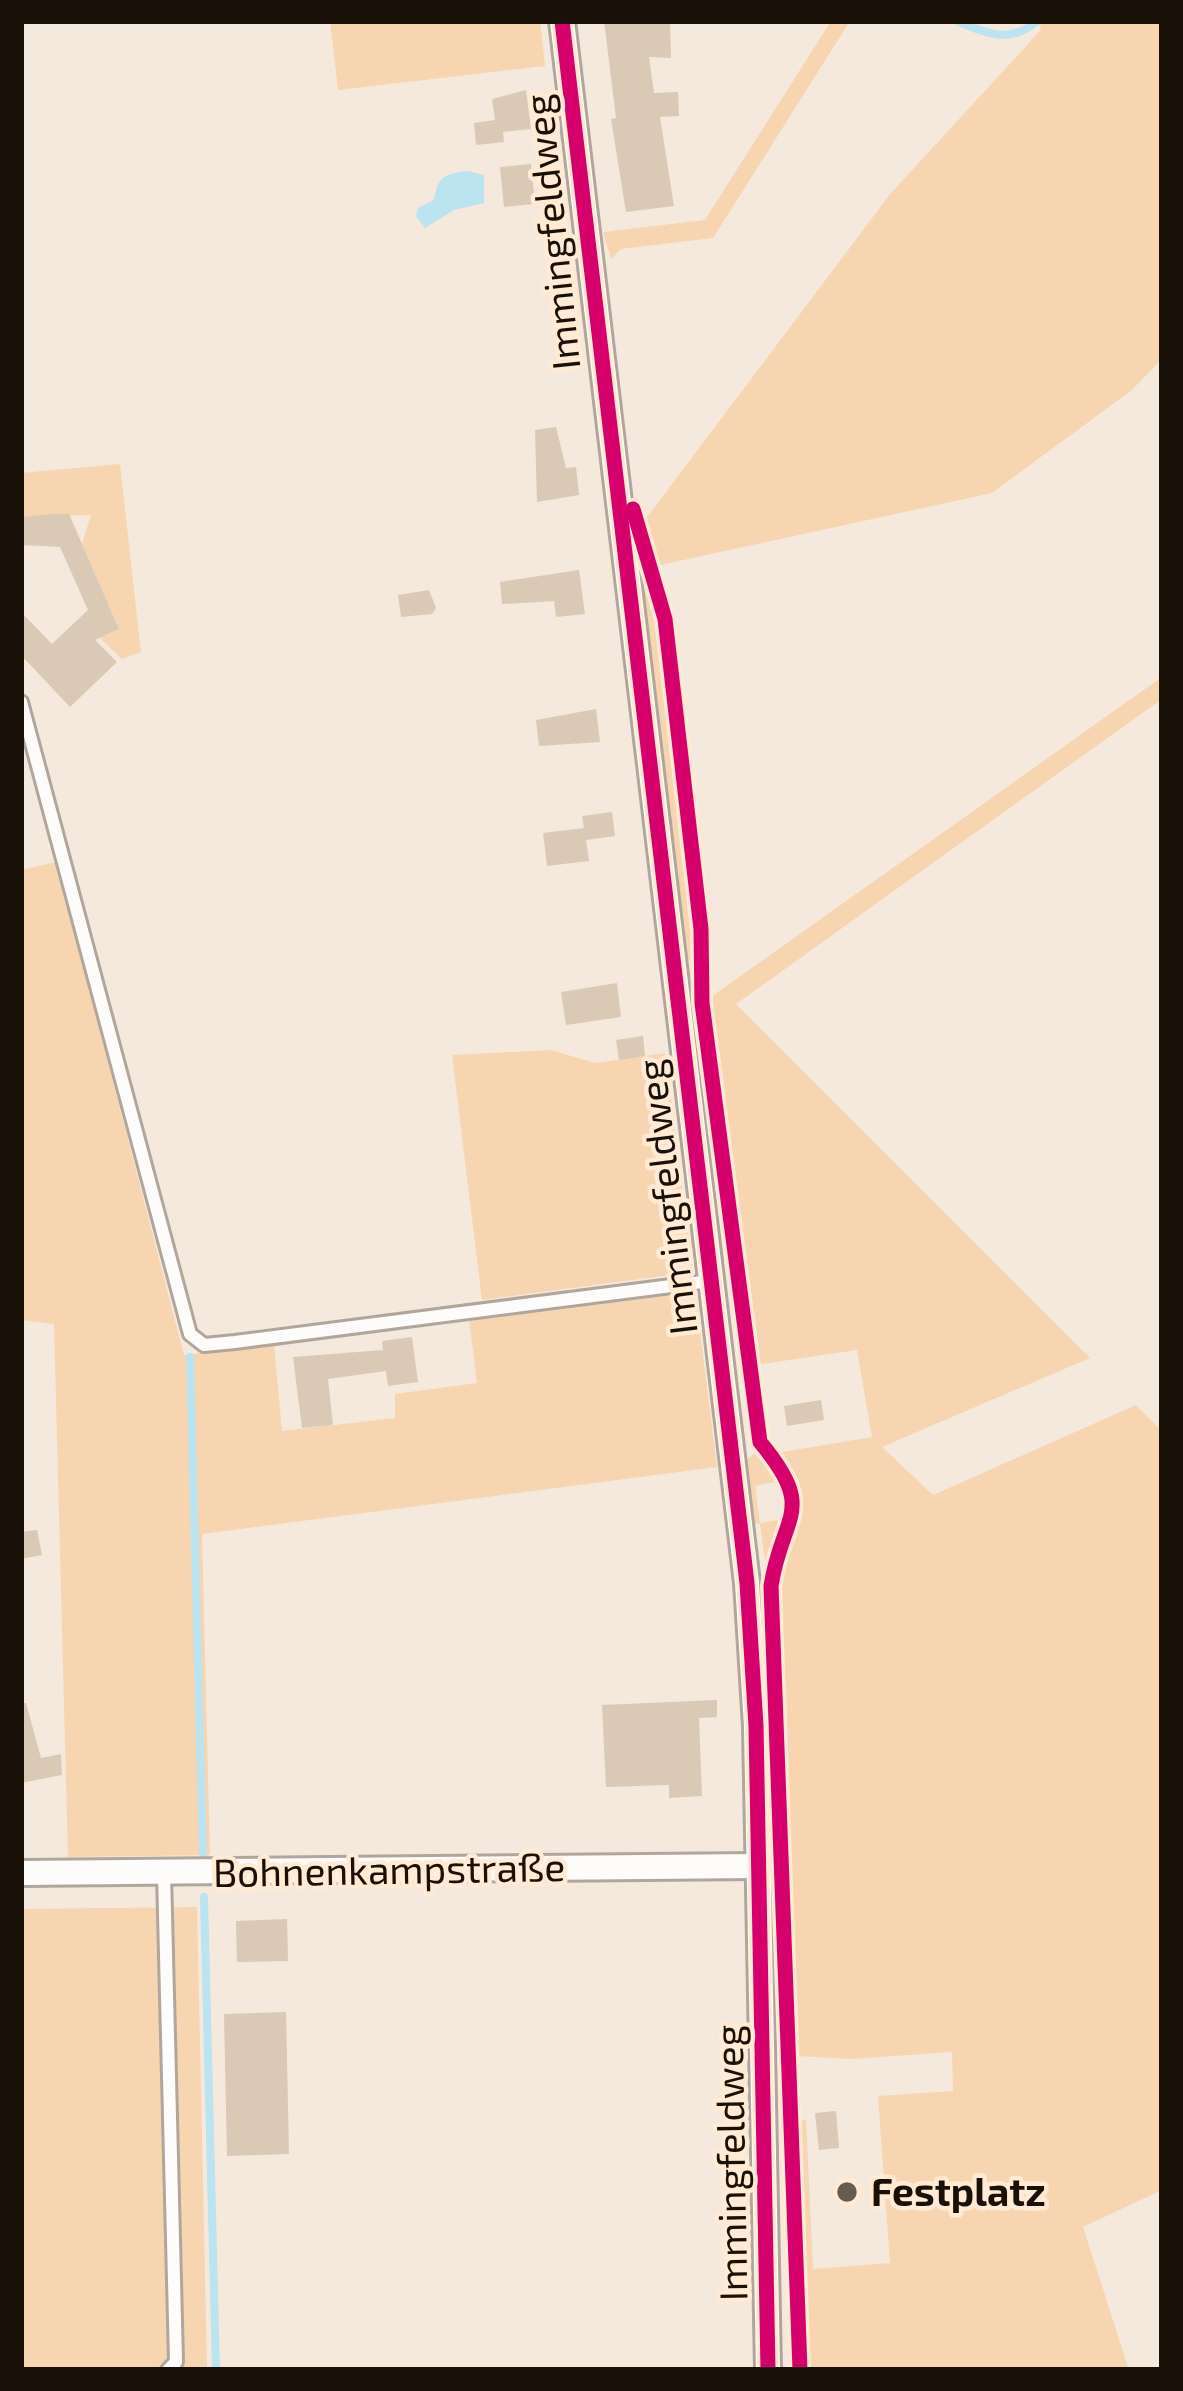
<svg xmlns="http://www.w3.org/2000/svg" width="1183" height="2391" font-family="'Exo 2',sans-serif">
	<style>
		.green { fill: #f6d5b0 }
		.water { fill: #bbe3f0 }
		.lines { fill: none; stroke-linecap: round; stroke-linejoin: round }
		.stream { stroke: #bbe3f0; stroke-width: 8 }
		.building { fill: #dac9b5 }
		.lane-casing { stroke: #b0a69c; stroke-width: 18 }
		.street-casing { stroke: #b0a69c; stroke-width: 30 }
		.lane { stroke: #fefcfa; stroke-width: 12 }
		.street { stroke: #fefcfa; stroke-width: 24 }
		.cycleway-casing { stroke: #ffead3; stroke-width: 22 }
		.cycleway { stroke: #d6006c; stroke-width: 15 }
		.poi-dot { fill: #665d52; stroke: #ffead3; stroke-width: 4.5 }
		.labels { text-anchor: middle; stroke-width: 9; stroke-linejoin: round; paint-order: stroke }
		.street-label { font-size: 39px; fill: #191107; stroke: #ffead3 }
		.poi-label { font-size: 39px; font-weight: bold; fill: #191107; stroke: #ffead3; text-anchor: start }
	</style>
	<rect width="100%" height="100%" fill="#f5e9dd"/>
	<g class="green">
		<polygon points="330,21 540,21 545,66 338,90"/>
		<polygon points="831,21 850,21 713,238 621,249 611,259 603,232 705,220"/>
		<polygon points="1038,21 1162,21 1162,359 1132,390 992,493 656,566 642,524 891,193 1041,30"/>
		<polygon points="120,464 141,652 122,659 100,638 119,629 82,544 91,515 21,517 21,473"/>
		<polygon points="633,529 660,618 697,964 680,956"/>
		<path d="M 1162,677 L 1162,699 L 736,1004 L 1090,1358 L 882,1447 L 933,1495 L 1136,1405 L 1162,1431 L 1162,2190 L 1083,2227 L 1129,2370 L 804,2370 L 799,2120 L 806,2120 L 813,2269 L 890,2263 L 878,2096 L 953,2091 L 952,2052 L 851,2059 L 797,2056 L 779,1590 C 783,1528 818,1516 776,1453 L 872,1437 L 857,1350 L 756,1365 L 708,999 Z"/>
		<polygon points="56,862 184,1355 274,1345 282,1431 395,1418 395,1394 477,1383 469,1319 695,1291 717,1467 202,1534 210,1855 68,1857 54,1324 21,1320 21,870"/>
		<polygon points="551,1050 595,1063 665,1053 693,1272 482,1300 452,1055"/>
		<polygon points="762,1449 785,1480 755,1486 760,1523 791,1518 767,1576 760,1524 751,1524 743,1462"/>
		<polygon points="197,1907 207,2370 21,2370 21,1909"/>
	</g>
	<path class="water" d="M 468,171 L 484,175 L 484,203 L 454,210 L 425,228 L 416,216 L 418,208 L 434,200 C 438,176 444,174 468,171 Z"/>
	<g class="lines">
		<g class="stream">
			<path d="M 957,21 C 987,34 1011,44 1037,21"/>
			<polyline points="190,1357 203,1855"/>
			<polyline points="204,1897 216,2370"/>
		</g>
	</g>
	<g class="building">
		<polygon points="604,21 670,21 671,58 649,57 654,93 678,92 679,116 660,117 674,206 626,212 611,119 616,118"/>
		<polygon points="526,90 531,129 503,132 504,142 476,145 474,123 495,120 492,99"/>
		<polygon points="531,164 535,204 504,207 500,167"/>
		<polygon points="556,427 566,468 576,467 579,495 537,502 535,430"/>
		<polygon points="55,514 69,514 119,629 95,640 117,662 70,707 21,655 21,612 52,644 88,610 60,547 21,545 21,517"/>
		<polygon points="579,570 585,614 556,617 554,601 502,604 500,582"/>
		<polygon points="429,590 436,608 432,614 401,617 398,595"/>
		<polygon points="596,709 600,742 539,746 536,720"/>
		<polygon points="612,812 615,836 586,840 589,861 547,866 543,833 584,828 582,816"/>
		<polygon points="617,983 621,1017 566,1025 561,992"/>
		<polygon points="643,1036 645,1056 619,1060 616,1040"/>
		<polygon points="412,1337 418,1382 388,1386 386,1371 328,1379 333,1425 302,1428 293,1357 383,1350 382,1341"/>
		<polygon points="821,1400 824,1420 787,1426 784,1406"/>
		<polygon points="37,1530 42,1555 21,1559 21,1532"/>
		<polygon points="717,1700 717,1717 699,1718 702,1796 669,1798 669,1785 606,1787 602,1705"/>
		<polygon points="21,1703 26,1703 41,1758 61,1754 62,1775 21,1783"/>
		<polygon points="287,1919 288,1961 237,1962 236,1921"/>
		<polygon points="286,2012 289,2154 227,2156 224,2014"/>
		<polygon points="836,2111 839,2148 819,2150 815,2113"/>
	</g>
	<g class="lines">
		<defs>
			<g id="lane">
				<polyline points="21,702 190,1334 204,1345 235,1342 710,1281"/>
				<polyline points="164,1873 176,2362 168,2370"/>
			</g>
			<g id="street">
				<polyline points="562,21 747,1583 756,1726 768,2370"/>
				<polyline points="21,1873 757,1866"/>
			</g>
		</defs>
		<use href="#lane" class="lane-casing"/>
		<use href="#street" class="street-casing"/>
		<use href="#lane" class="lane"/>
		<use href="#street" class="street"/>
		<defs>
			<g id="cycleway">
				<polyline points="562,21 747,1583 756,1726 768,2370"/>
				<path d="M 633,509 L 665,619 L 701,929 L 702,1003 L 760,1442 C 818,1511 782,1514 771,1586 L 800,2370"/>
			</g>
		</defs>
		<use href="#cycleway" class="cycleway-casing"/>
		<use href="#cycleway" class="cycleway"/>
	</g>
	<circle class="poi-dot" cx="847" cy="2192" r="12"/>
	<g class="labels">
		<g class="street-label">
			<text transform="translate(552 232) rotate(-96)" y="14">Immingfeldweg</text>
			<text transform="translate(667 1197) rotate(-97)" y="14">Immingfeldweg</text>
			<text transform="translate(389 1870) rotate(-1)" y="14">Bohnenkampstraße</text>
			<text transform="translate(731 2163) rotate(-91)" y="14">Immingfeldweg</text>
		</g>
		<g class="poi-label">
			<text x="871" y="2206">Festplatz</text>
		</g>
	</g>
	<rect width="1183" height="2391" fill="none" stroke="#191107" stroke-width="48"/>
</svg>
